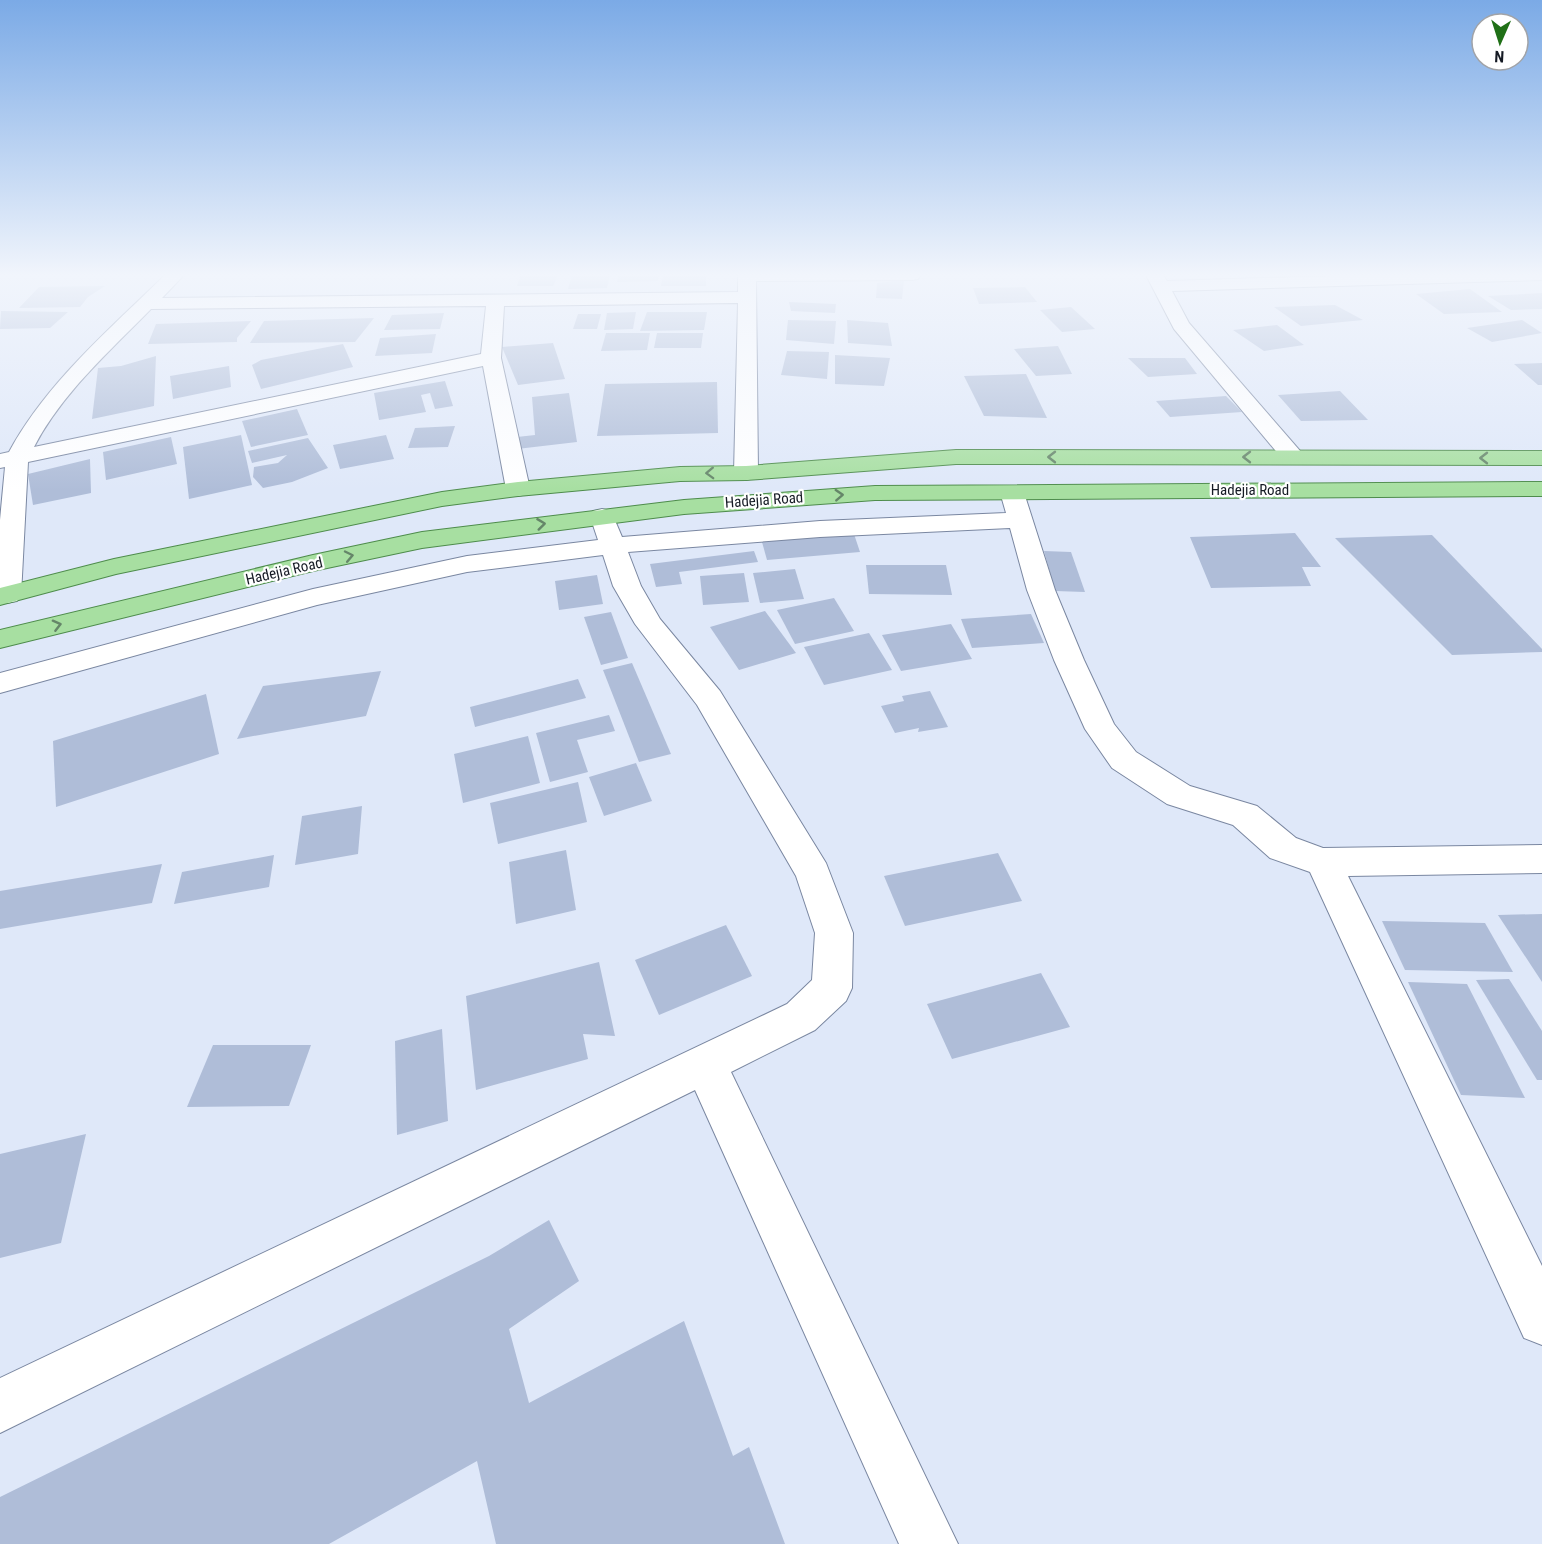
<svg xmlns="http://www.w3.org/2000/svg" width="1542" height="1544" font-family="'Roboto Condensed',sans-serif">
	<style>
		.building { fill: #afbdd8 }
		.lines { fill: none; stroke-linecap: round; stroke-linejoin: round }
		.minor-casing { stroke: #7a87a1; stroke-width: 2 }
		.major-casing { stroke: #4e8c4c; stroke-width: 2 }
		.minor { fill: #fff; fill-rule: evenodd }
		.major { fill: #a7dfa1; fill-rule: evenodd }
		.oneway { stroke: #658669 }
		.labels { text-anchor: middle; stroke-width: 4.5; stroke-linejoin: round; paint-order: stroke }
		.far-street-label { font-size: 15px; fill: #151a24; stroke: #fff }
	</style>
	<rect width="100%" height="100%" fill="#dfe8f9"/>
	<g class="building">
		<polygon points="552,275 558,276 553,286 517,286 520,276"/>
		<polygon points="572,275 610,275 607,288 568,289"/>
		<polygon points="619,275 659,275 658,281 617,282"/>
		<polygon points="663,275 706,275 706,286 661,286"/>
		<polygon points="904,280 902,299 876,298 877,283"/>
		<polygon points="105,286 88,297 80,307 19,308 39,287"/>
		<polygon points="1025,287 1037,302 979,304 973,288"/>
		<polygon points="1470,289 1502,312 1444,314 1416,294"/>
		<polygon points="1542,293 1542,309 1511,310 1488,296"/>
		<polygon points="789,302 836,304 835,313 791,311"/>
		<polygon points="1335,305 1363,320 1301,326 1274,307"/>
		<polygon points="1071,307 1095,329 1062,332 1040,310"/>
		<polygon points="1,311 68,312 50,328 0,329"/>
		<polygon points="636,312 633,329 604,330 607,313"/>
		<polygon points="647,312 707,312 704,330 640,331"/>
		<polygon points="444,313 440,329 384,330 392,315"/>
		<polygon points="578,314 601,314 597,329 573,329"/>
		<polygon points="374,318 355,342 250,343 264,321"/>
		<polygon points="788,320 836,321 834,344 786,340"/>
		<polygon points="847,320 888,323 892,346 848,343"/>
		<polygon points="1522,320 1542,333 1492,342 1467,328"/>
		<polygon points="251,321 237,338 237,342 148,344 156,324"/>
		<polygon points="1277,325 1304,345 1264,351 1233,330"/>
		<polygon points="606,333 650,333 647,350 601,351"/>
		<polygon points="657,333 703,333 701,348 654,348"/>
		<polygon points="436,334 432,353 375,356 380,338"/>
		<polygon points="553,343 565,379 518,385 502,347"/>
		<polygon points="343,344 353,367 261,389 252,365 261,360"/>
		<polygon points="1058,346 1072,374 1036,376 1014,349"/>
		<polygon points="787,351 829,352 827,379 781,375"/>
		<polygon points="835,355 890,358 884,386 835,384"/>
		<polygon points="156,356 154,406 92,419 98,368 121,366"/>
		<polygon points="1128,358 1185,358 1197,374 1148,377"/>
		<polygon points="1542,363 1542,385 1538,385 1514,364"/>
		<polygon points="229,366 231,387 173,399 170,376"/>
		<polygon points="1026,374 1047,418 984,416 964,376"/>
		<polygon points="445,381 453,406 435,409 430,393 421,395 426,412 379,420 374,393"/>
		<polygon points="717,382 718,433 597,436 605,384"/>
		<polygon points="1340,391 1368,420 1301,421 1278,395"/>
		<polygon points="569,393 577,442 517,449 517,437 535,435 532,397"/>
		<polygon points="1226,396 1242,412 1170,417 1156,401"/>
		<polygon points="297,409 308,435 251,447 242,421"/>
		<polygon points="455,426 448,447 408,448 415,428"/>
		<polygon points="241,435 252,485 189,499 183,447"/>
		<polygon points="386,435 394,459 340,469 333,445"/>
		<polygon points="171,437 177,464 106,480 103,452"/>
		<polygon points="308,438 328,468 292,482 263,488 253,477 254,467 278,463 287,455 252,463 248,451"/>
		<polygon points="90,459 91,493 33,505 28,474"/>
		<polygon points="1295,533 1321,567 1302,567 1311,586 1211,588 1190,537"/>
		<polygon points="854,534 860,552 767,560 762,542"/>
		<polygon points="1432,535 1542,649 1542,652 1452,655 1335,538"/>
		<polygon points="754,551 758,562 679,572 682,584 656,587 650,564"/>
		<polygon points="1044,551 1071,552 1085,592 1055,591"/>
		<polygon points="866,565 946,565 952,595 869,594"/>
		<polygon points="795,569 804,599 760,603 753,573"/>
		<polygon points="744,573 749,602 703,605 700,576"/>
		<polygon points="597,575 603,604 559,610 555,581"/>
		<polygon points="834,598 854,631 795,644 777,610"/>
		<polygon points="765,611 796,653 739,670 710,627"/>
		<polygon points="611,612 628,658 601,665 584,617"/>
		<polygon points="1031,614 1044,643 972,648 961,619"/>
		<polygon points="951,624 972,659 901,671 882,635"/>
		<polygon points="869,633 892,670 824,685 804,647"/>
		<polygon points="632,663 671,754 639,762 603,670"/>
		<polygon points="381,671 366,716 237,739 263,686"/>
		<polygon points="578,679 586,698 475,727 470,707"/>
		<polygon points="930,691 948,727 918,732 919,728 895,733 881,706 904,701 902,696"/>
		<polygon points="206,694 219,754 56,807 53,741"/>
		<polygon points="609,715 615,731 577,740 588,772 550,782 536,733"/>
		<polygon points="528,736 540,783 463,803 454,754"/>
		<polygon points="636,763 652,801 604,816 589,777"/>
		<polygon points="578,782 587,822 498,844 490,803"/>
		<polygon points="362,806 358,854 295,865 302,816"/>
		<polygon points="566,850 576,910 516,924 509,862"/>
		<polygon points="998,853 1022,901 905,926 884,876"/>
		<polygon points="274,855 269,887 174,904 182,872"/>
		<polygon points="162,864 152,903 0,929 0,891"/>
		<polygon points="1542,914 1542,982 1498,915"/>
		<polygon points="1382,921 1485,923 1513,972 1405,970"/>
		<polygon points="726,925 752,976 659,1015 635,960"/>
		<polygon points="599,962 615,1036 583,1034 588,1059 476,1090 466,996"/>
		<polygon points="1041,973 1070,1027 952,1059 927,1004"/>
		<polygon points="1509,979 1542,1031 1542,1080 1537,1080 1476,980"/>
		<polygon points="1408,982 1467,984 1525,1098 1461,1095"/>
		<polygon points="442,1029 448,1121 397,1135 395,1041"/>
		<polygon points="213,1045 311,1045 289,1106 187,1107"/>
		<polygon points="86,1134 61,1243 0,1258 0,1154"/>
		<polygon points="549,1220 579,1281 509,1329 529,1403 684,1321 733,1456 749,1447 785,1544 496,1544 477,1461 329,1544 0,1544 0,1497 489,1256"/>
	</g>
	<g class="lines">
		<defs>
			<g id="minor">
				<path d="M 165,275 L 184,275 L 162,298 L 738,292 L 738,275 L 921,275 L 918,279 L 912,280 L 756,281 L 758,473 L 754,478 L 746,480 L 738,478 L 734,473 L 738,303 L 504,306 L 501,358 L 530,489 L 526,494 L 518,496 L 510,494 L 506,489 L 483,366 L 28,462 L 21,595 L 17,601 L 7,603 L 0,602 L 0,520 L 5,467 L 0,468 L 0,454 L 9,452 C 47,382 110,329 165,275 ZM 486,306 L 481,354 L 34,447 C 62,393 109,352 151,309 Z"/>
				<polygon points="1146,275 1163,275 1167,281 1368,275 1542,275 1542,280 1172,291 1189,323 1301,452 1304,457 1301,462 1293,464 1285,462 1174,329"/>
				<polygon points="1014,492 1023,494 1026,499 1055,590 1084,660 1114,724 1136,752 1190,786 1257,806 1296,838 1323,848 1542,845 1542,873 1348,876 1542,1266 1542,1345 1524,1338 1310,872 1270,858 1233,825 1167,804 1112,768 1085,729 1054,660 1027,590 1010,528 820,537 628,552 641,586 660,619 720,691 826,863 853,933 852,988 846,1001 815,1030 731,1072 958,1544 899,1544 695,1090 0,1433 0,1378 787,1004 812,980 815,933 796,876 697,705 635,624 613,586 603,555 467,572 317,605 0,693 0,673 313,589 467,556 598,540 590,516 593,511 602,509 611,511 622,537 820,521 1006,513 1002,499 1005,494"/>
			</g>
			<g id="major">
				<polygon points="956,450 1542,451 1542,465 956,464 746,480 680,481 518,496 442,506 116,574 0,605 0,588 114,559 442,492 518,482 680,467 746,466"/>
				<polygon points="1542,482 1542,496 875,500 684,514 422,548 313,571 0,648 0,630 313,555 422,532 684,500 875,486"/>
			</g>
		</defs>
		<use href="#minor" class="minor-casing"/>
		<use href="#major" class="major-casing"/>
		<use href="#minor" class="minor"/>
		<use href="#major" class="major"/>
	</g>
	<defs><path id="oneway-chevron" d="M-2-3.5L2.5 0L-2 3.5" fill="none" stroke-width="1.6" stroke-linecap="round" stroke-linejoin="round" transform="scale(1.5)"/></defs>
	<g class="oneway">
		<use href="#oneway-chevron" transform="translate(1052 457) rotate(-180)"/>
		<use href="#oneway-chevron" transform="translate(1247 457) rotate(180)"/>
		<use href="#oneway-chevron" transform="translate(1484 458) rotate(-180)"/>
		<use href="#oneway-chevron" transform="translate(710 473) rotate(178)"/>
		<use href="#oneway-chevron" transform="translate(839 495) rotate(-3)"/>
		<use href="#oneway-chevron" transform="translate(541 524) rotate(-7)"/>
		<use href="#oneway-chevron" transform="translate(349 556) rotate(-12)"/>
		<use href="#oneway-chevron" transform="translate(57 625) rotate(-14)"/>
	</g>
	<linearGradient id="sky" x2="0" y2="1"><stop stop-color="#7baae6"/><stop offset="0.56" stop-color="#f1f5fc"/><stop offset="1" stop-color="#f1f5fc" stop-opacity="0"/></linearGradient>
	<rect width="1542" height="491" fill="url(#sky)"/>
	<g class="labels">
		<g class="far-street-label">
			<text x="1250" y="495">Hadejia Road</text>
			<text transform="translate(764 500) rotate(-4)" y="5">Hadejia Road</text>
			<text transform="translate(284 571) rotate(-13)" y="5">Hadejia Road</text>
		</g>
	</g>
	<g transform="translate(1500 42) rotate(183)"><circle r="28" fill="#ffffff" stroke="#a1a3a7" stroke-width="1.5"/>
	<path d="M0-4.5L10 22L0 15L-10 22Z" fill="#207017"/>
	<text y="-9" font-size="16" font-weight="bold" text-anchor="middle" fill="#151a24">N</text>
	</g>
</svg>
